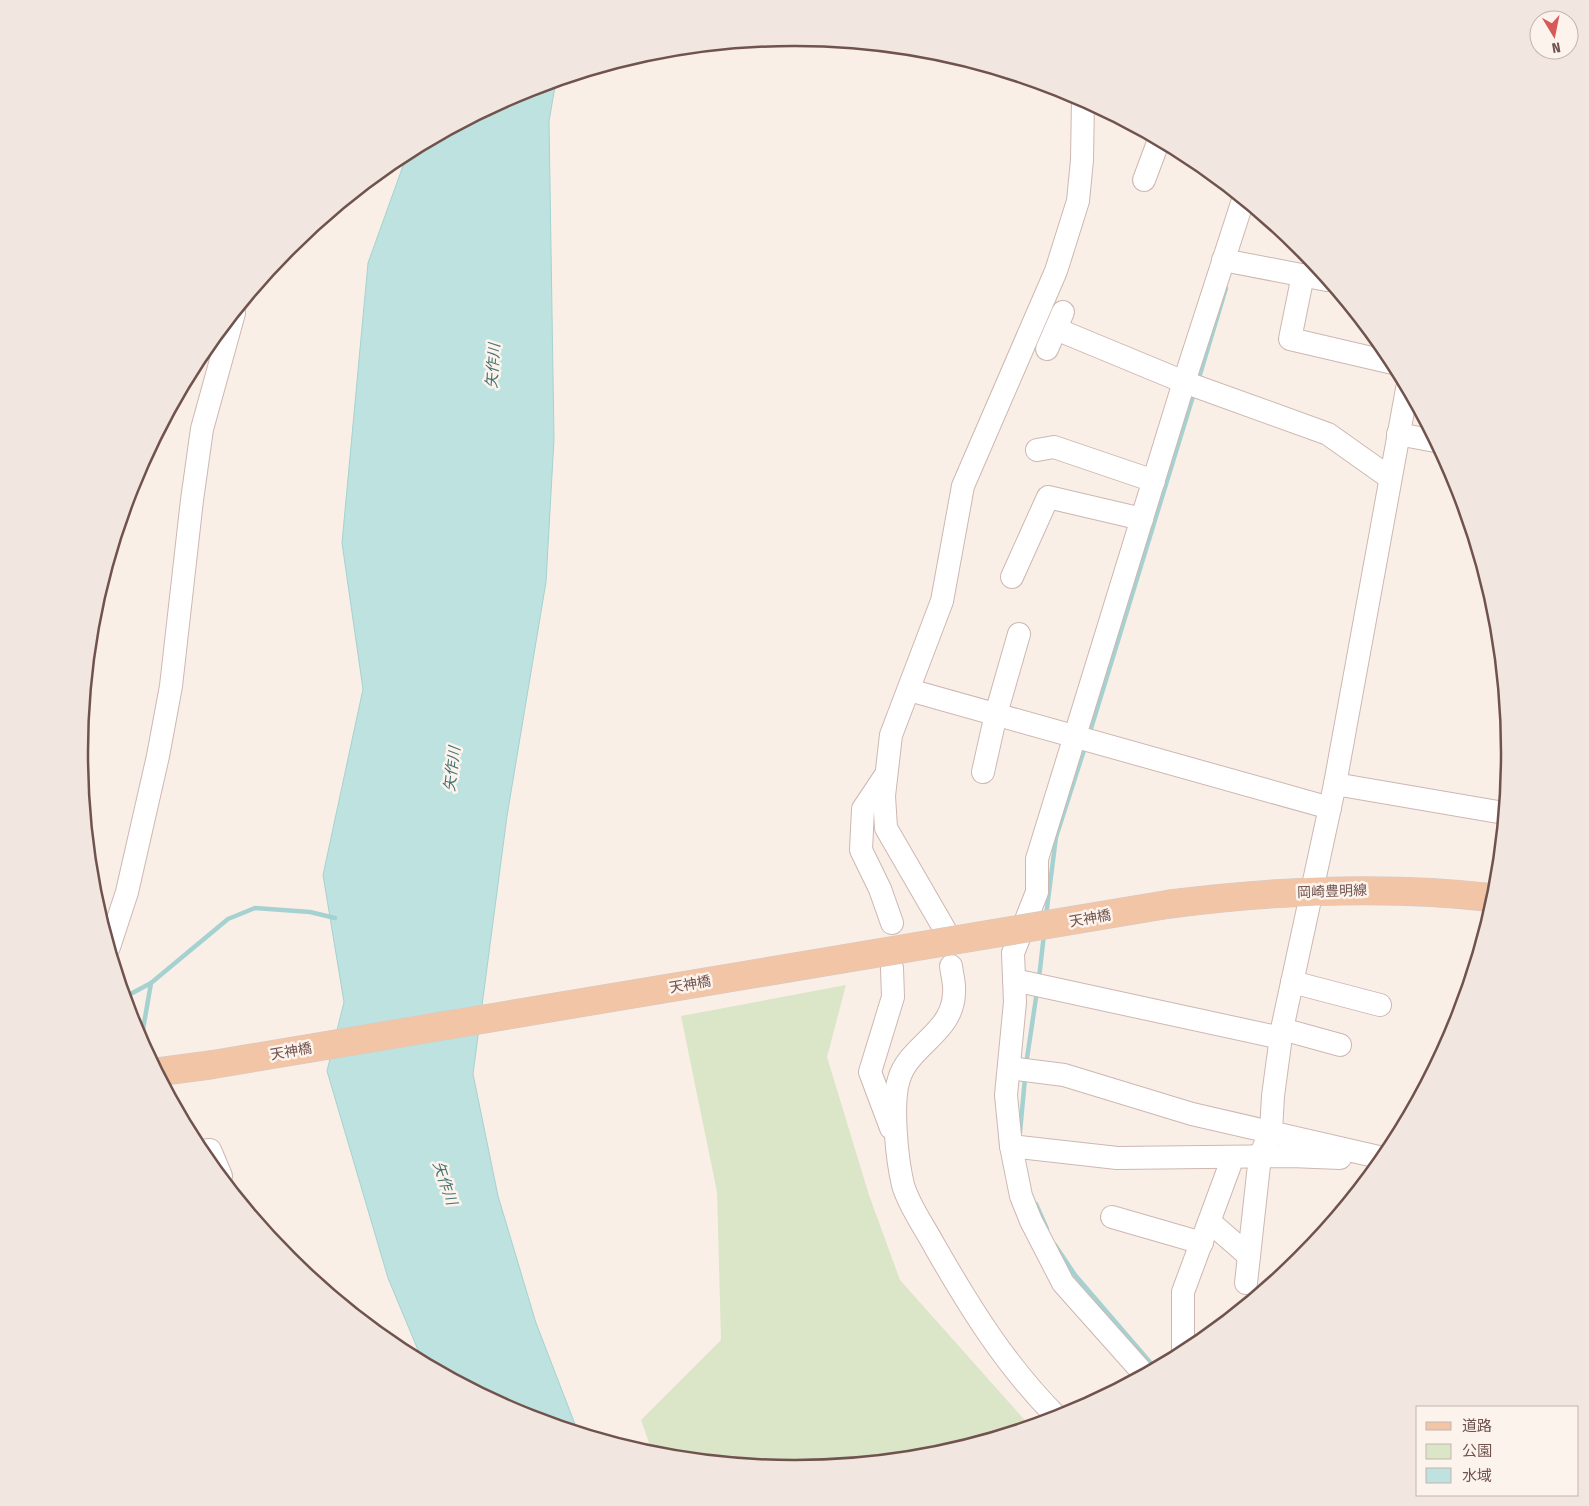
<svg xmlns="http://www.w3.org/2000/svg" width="1589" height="1506" font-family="'Fira Sans Condensed','Noto Sans JP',sans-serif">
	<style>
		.green { fill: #dae6c7 }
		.water { fill: #bde2df; stroke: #a5d2d0 }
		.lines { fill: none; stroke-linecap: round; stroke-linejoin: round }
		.stream { stroke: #a5d2d0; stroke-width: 4.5 }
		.minor-casing { stroke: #cdb7b1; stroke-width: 24 }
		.major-casing { stroke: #d4cbca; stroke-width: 29 }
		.minor { stroke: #fff; stroke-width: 22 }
		.major { stroke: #f2c5a6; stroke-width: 28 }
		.major-bridge-casing { stroke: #d4cbca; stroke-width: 29; stroke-linecap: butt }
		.major-bridge { stroke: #f2c5a6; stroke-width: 28 }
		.labels { text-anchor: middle; stroke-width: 5; stroke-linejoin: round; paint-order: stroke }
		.street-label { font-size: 14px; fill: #71534e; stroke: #fdf3ed }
		.water-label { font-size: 15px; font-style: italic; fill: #437572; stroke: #fdf3ed }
		.rim { fill: none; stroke: #71534e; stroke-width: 2.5 }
	</style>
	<rect width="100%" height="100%" fill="#faefe7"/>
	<polygon class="green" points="846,985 827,1057 869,1195 900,1280 1030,1426 934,1455 794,1468 653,1454 641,1420 721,1340 717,1192 681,1016"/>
	<polygon class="water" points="556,81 549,121 554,439 546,582 507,816 473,1074 498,1196 536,1323 578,1432 520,1414 423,1362 388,1278 327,1071 344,1002 323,875 363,689 342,543 368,263 408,152 521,92"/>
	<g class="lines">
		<g class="stream">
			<polyline points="1198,381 1226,288"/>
			<polyline points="1089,735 1194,393"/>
			<polyline points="1046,916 1056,837 1085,747"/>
			<polyline points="1039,978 1044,934"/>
			<polyline points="125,997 151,983"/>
			<polyline points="141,1041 151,983 228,919 255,908 310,912 335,918"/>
			<polyline points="1026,1065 1037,991"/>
			<polyline points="1020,1132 1025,1078"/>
			<polyline points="1036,1204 1047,1229"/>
			<polyline points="1055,1245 1075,1275 1155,1368"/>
		</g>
		<defs>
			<g id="minor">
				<polyline points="1144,180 1159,140"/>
				<polyline points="1223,260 1327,280"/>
				<polyline points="1303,275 1290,339 1393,363"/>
				<polyline points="1056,329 1184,382 1328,434 1390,478"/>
				<polyline points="1047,349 1063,312"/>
				<polyline points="1398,434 1435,441"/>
				<polyline points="1037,450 1054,447 1154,481"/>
				<polyline points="1012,577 1048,497 1142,519"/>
				<polyline points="909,690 1330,808"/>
				<polyline points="983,772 996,714 1019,634"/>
				<polyline points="885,776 863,809 861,850 880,889 892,923"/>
				<polyline points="1335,784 1504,813"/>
				<polyline points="945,930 886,828 884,796 891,735 942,601 963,486 1056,271 1078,201 1082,160 1083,100"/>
				<polyline points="109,947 127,892 158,756 171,686 192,500 202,429 234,313"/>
				<path d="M 951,966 C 952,975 955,984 954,993 C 953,1033 909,1045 899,1079 C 891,1103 897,1160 903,1185 C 909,1206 924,1226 934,1245 C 970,1308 1006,1366 1057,1417"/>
				<polyline points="1014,980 1281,1038"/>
				<polyline points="1292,982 1380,1005"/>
				<polyline points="1282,1029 1340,1045"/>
				<polyline points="1009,1068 1064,1075 1192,1114 1383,1158"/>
				<polyline points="891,1128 870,1072 893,997 892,968"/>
				<polyline points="1011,1146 1117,1158 1291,1156 1340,1158"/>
				<polyline points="200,1151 210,1150 221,1176"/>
				<polyline points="1112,1217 1202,1243"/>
				<polyline points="1210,1222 1249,1256"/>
				<polyline points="1246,1283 1260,1156 1271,1131 1273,1096 1282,1029 1335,784 1407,389"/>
				<polyline points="1183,1353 1183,1292 1233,1157"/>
				<polyline points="1144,1374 1063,1283 1031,1221 1021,1196 1011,1146 1006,1095 1015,1002 1013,953 1037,892 1037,859 1184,382 1243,200"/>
			</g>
			<g id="major">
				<path d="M 1170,904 C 1279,890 1386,885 1495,898"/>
				<polyline points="157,1072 210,1065"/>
			</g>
		</defs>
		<use href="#minor" class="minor-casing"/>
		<use href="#major" class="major-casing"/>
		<use href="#minor" class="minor"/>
		<use href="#major" class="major"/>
		<defs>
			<polyline id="major-bridge" points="210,1065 1170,904"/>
		</defs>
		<use href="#major-bridge" class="major-bridge-casing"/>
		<use href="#major-bridge" class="major-bridge"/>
	</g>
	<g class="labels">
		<g class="street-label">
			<text transform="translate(1332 891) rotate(-2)" y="5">岡崎豊明線</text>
			<text transform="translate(1090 918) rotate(-10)" y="5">天神橋</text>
			<text transform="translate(690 984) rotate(-10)" y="5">天神橋</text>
			<text transform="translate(291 1051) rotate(-10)" y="5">天神橋</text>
		</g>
		<g class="water-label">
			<text transform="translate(493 366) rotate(-86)" y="5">矢作川</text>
			<text transform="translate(452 769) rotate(-83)" y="5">矢作川</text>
			<text transform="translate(445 1183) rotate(71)" y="5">矢作川</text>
		</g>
	</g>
	<path d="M0 0H1589V1506H0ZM794 46H795A706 706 0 0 1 1501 752V754A706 706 0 0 1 795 1460H794A706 706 0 0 1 88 754V752A706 706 0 0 1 794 46Z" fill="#f2e6e0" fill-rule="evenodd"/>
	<path class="rim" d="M794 46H795A706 706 0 0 1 1501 752V754A706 706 0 0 1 795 1460H794A706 706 0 0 1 88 754V752A706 706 0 0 1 794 46Z"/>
	<rect x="1416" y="1406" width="162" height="90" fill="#fdf3ed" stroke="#c5b3ad"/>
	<rect x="1426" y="1422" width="25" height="8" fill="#f2c5a6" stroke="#c5b3ad"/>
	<text x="1462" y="1431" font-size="15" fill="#71534e">道路</text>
	<rect x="1426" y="1444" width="25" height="15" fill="#dae6c7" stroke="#c5b3ad"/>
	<text x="1462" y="1456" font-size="15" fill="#71534e">公園</text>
	<rect x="1426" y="1468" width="25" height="15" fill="#bde2df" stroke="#c5b3ad"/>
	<text x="1462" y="1481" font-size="15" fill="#71534e">水域</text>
	<g transform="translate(1554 35) rotate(170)"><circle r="24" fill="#fdf3ed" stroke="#c5b3ad"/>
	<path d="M0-4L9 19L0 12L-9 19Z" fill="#d75a59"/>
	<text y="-8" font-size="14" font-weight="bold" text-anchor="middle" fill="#71534e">N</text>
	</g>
</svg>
